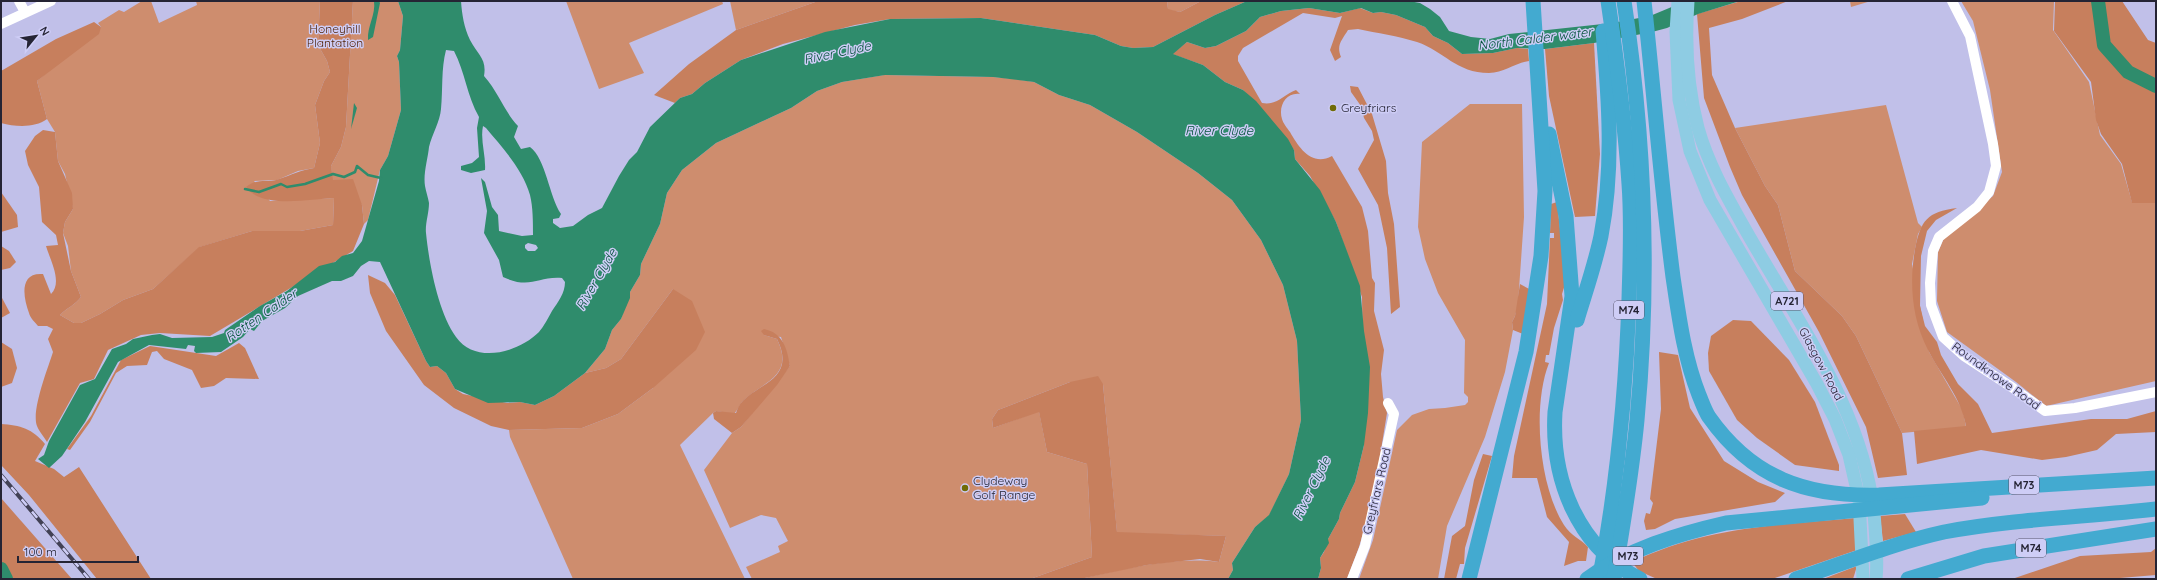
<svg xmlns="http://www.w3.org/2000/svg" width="2157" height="580" font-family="Quicksand,sans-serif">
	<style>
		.green { fill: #ce8d6e }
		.forest { fill: #c77f5d }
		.water { fill: #2f8c6c; fill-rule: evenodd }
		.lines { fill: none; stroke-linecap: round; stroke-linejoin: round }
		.stream { stroke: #2f8c6c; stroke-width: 2.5 }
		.river { stroke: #2f8c6c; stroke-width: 14 }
		.minor { stroke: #fff; stroke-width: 10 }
		.major { stroke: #8ecce3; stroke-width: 13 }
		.highway { stroke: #43aad0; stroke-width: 15 }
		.rail-casing { stroke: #424155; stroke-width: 4 }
		.rail { stroke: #cecdf6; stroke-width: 2.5; stroke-dasharray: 8; stroke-linecap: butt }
		.poi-dot { fill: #706b06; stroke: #cecdf6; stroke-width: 1.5 }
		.labels { text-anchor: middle; stroke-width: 3; stroke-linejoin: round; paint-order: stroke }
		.shield { fill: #cecdf6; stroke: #58576e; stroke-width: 1 }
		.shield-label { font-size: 11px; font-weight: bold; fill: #252434 }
		.park-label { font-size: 12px; fill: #52240a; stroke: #cecdf6 }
		.poi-label { font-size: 12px; fill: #252434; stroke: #cecdf6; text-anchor: start }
		.street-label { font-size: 12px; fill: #252434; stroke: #cecdf6 }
		.water-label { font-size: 13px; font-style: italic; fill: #04523b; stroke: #cecdf6 }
	</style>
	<rect width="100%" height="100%" fill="#c1c0e9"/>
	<g class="green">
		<path d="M 142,1 L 151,1 L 159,23 L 197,5 L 196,1 L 320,1 L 318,45 L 327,61 L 330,72 L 324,81 L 315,105 L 320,143 L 314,168 L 298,171 L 277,180 L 254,181 L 270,201 L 334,198 L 333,225 L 300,231 L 252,231 L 200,247 L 153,289 L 123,300 L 100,314 L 81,323 L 74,323 L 60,315 C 67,308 75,305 81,297 L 71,271 L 68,246 L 63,233 L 65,222 L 73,209 L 65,174 L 58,161 L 55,132 L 47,119 L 37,81 L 101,27 L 98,23 L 119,10 L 124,12 Z"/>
		<polygon points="353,1 398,1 403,16 400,50 397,56 399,62 401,110 388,156 380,170 368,220 364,224 362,205 332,180 331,166 341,147 346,127"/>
		<polygon points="566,1 722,1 723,4 629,43 644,73 599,89"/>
		<polygon points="730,1 818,1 736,30"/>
		<polygon points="1167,1 1201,1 1180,12 1168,10"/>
		<polygon points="1850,1 1871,1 1851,7"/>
		<polygon points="1961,1 2054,1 2053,30 2089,82 2100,135 2121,164 2132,202 2156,203 2156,381 2046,406 2016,382 1947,332 1937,301 1938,252 1944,238 1993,196 2002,172 1990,90 1973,21"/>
		<path d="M 884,75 L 993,77 L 1015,79 L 1034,82 L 1059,95 L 1090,105 L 1137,132 L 1198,173 L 1232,200 L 1261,240 L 1283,285 L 1297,341 L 1301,420 L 1289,474 L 1269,516 L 1255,527 L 1232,563 L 1233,570 L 1228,579 L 1080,579 C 1124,569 1173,556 1219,562 L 1226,536 L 1117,533 L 1103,384 L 1070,382 L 998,410 L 992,419 L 993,428 L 1039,411 L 1047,452 L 1087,464 L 1092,557 L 1030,579 L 752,579 L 746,567 L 780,552 L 778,546 L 788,541 L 776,518 L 761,515 L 730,528 L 704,470 L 732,433 L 741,427 L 790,366 L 781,337 L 764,335 L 777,339 C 794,375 767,380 745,399 C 740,403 738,410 734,414 L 716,411 L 713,413 L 680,445 L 745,579 L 573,579 L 510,437 L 509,430 L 582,428 L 618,414 L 653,388 L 673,289 L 621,359 L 606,368 L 585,373 L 605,349 L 612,330 L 621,319 L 630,292 L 640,275 L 641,264 L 660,224 L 667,193 L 682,170 L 716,143 L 791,108 L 817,91 L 842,82 Z"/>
		<polygon points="1470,104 1522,104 1524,217 1518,304 1515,316 1512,322 1513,330 1505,372 1485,437 1447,526 1438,579 1359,579 1373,540 1397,430 1412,415 1429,409 1445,408 1465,405 1468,402 1468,397 1464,393 1465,340 1438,293 1425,259 1418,227 1422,142"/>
		<polygon points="1886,105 1918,223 1922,227 1918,234 1912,264 1929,352 1963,411 1966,427 1902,433 1856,336 1842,316 1795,271 1778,205 1765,186 1735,128"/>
	</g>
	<g class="forest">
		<path d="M 320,1 L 353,1 L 346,127 L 341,147 L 331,166 L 333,180 L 353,179 L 362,205 L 364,224 L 353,251 L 210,336 L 160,333 L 141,335 L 108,350 L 94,379 L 80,383 L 47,442 C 44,437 39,431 37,426 C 31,411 48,368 53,352 L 48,339 L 53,329 L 47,326 L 38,326 C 35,322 30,318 29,313 C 23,297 19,272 43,274 L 51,294 C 63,282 50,260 46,246 L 58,245 L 56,235 L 42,222 L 39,187 L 28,165 L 25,151 L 35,136 L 43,130 L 55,132 L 58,161 L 72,193 L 73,209 L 65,222 L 63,233 L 71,271 L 81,297 C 75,305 67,308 60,315 L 74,323 L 81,323 L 100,314 L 123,300 L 153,289 L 199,247 L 252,231 L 300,231 L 333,225 L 334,198 C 310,199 261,209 246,187 C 259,177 265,184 279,179 C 291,175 301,170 314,168 L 320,143 L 315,105 L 324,81 L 330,72 L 327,61 L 318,45 Z"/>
		<polygon points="818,1 1167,1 1168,9 1180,12 1201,1 1247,1 1215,15 1153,47 1133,48 1121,46 1095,35 981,18 890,19 855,25 783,44 741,60 705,83 692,94 680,98 675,103 654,95 689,64 736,30"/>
		<polygon points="1741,1 1788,1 1742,19 1709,28 1712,75 1735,128 1765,186 1778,205 1795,271 1842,316 1856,336 1902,433 1907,475 1878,478 1866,427 1819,332 1742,195 1730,167 1704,98 1697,14"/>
		<polygon points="2055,1 2122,1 2148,40 2156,43 2156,203 2132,203 2122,164 2101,134 2096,120 2091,82 2054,31"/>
		<path d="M 1309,8 L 1340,13 L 1360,8 L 1373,13 L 1381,12 L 1396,15 L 1425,27 L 1433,36 L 1448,43 L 1462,54 L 1493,53 L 1517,48 L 1528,49 L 1529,61 C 1515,63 1504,73 1489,73 C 1456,73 1444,51 1417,42 C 1398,36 1377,33 1358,29 L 1348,30 C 1342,40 1336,45 1341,57 L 1335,61 L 1330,50 L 1342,16 L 1335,18 L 1303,13 L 1243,48 L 1238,56 L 1238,61 L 1262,103 C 1277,106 1284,94 1296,90 L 1300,94 C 1286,92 1278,106 1282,119 C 1283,123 1287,128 1290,132 C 1299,148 1312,167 1332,156 L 1362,207 L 1368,231 L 1372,278 L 1375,283 L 1374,311 L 1384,350 L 1381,374 L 1383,397 L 1387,413 L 1373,499 L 1359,547 L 1347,579 L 1318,579 L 1321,568 L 1320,558 L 1324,552 L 1328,539 L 1339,519 L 1340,513 L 1355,482 L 1364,445 L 1362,297 L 1336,222 L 1310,176 L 1295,159 L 1294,150 L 1243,90 L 1225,82 L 1203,65 L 1172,54 L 1187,42 L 1205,48 L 1216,46 L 1246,31 L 1260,17 L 1281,11 Z"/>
		<path d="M 94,22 L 101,27 L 99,34 L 37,81 L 47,119 C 35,128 16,127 1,123 L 1,71 L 56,39 Z"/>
		<polygon points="1594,43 1600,154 1595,216 1575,217 1549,96 1545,49"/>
		<polygon points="1350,86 1358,87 1372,114 1386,161 1388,193 1394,224 1400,307 1391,314 1387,248 1378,205 1358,169 1374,140 1372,131 1364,118 1361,106 1351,92"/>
		<polygon points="1,192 17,215 18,227 1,232"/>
		<path d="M 1557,202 L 1566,281 L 1562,294 L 1563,300 L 1554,328 L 1549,355 L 1546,355 L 1545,362 L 1549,363 C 1532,406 1539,486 1564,525 C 1571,536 1581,539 1588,547 L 1586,561 L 1578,561 L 1564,566 L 1569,542 L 1547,517 L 1537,478 L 1512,478 L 1514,456 L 1547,304 L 1550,238 L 1554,238 L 1554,233 L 1550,233 L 1551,204 Z"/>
		<path d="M 1957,208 L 1936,220 L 1927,231 L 1921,256 L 1920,306 L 1925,326 L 1937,342 L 1941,355 L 1958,384 L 1978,404 L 1992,433 L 2091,419 L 2127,419 L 2156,411 L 2156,432 L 2116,434 L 2097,450 L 2066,457 L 2042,460 L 1981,450 L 1917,464 L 1914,431 L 1966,426 C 1961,397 1941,376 1928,350 C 1912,319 1909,284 1915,249 C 1921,220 1927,212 1957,208 Z"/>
		<polygon points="1,246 9,251 16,262 10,268 1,270"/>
		<polygon points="368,275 385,283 395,295 426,361 430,367 437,366 446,373 455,389 463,394 507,403 520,402 535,405 554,396 585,373 606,368 621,359 673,289 692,301 705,332 696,350 653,388 618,414 582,428 509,430 491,426 454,408 424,385 386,331 370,293"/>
		<polygon points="1520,284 1531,290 1523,334 1513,330 1512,322 1515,316"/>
		<polygon points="1,296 10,313 1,318"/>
		<polygon points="1733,320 1751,321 1789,360 1815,402 1839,465 1839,471 1795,465 1757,438 1737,420 1709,371 1708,353 1711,336"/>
		<path d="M 764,329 C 783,333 787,348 790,366 L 777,385 L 741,427 L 732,433 L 714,419 L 713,413 L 716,411 L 736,413 C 744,383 800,386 777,339 L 764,335 L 761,331 Z"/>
		<polygon points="1,342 12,349 17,368 12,383 1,387"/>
		<polygon points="239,343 245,348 259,379 226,378 214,386 201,388 192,370 164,359 157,351 152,352 147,365 127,366 116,373 90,422 70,450 67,449 91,416 121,360 150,346 216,356"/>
		<polygon points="1659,352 1678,355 1690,408 1724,461 1758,482 1785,493 1775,502 1675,519 1655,529 1646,530 1644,521 1646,513 1650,514 1653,503 1650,499 1661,409"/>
		<polygon points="1098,376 1103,384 1117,532 1226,536 1219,562 1200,559 1147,565 1080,579 1030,579 1092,557 1087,464 1047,452 1039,412 993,428 992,419 998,410 1070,382"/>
		<path d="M 1,424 C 20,425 33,429 45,444 L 35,461 L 54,469 L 64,477 L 79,467 L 151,579 L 97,579 L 29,495 L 1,465 Z"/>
		<polygon points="1483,454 1492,456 1465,548 1464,564 1460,564 1456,579 1444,579 1452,536 1465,526 1474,480"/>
		<polygon points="1,498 72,579 1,579"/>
		<polygon points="1905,514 1916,532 1883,541 1880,516"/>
		<path d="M 1856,518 L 1857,550 L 1772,579 L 1657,579 L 1639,571 L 1632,562 C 1707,527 1775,525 1856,518 Z"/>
		<polygon points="2156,548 2156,575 2108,579 2012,579 2080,556 2151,552"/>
		<polygon points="1857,566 1853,579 1823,579"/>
	</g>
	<g class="water">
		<path d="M 374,1 L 379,1 L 380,3 L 373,37 L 368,40 C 367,26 376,15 374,1 Z"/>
		<path d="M 398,1 L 461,1 C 462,15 464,27 470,40 C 478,55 487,59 484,76 C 499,93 504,111 518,126 L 514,137 L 521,149 L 530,147 C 546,159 549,196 561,214 L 559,218 L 553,219 L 553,223 L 560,228 L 573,226 L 588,215 L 602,208 L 619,176 L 629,160 L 637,152 L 650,127 L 680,98 L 692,94 L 705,83 L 741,60 L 825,32 L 890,19 L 981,18 L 1095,35 L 1121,46 L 1133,48 L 1153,47 L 1215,15 L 1247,1 L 1409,1 L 1420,3 L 1430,9 L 1440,17 L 1449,31 L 1471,37 L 1490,39 L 1509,34 L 1612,23 L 1650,16 L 1686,1 L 1740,1 L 1698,14 L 1667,28 L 1652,32 L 1594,43 L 1545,49 L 1517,48 L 1493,53 L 1462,54 L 1448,43 L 1433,36 L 1425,27 L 1396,15 L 1381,12 L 1373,13 L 1361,8 L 1340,13 L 1309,8 L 1281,11 L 1260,17 L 1246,31 L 1216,46 L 1205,48 L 1187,42 L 1173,54 L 1203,65 L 1225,82 L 1243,90 L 1256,101 L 1288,139 L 1294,150 L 1295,159 L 1320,190 L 1336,222 L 1360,286 L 1364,331 L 1370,367 L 1368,413 L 1364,445 L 1355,482 L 1340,513 L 1339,519 L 1328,539 L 1329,543 L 1320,558 L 1321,568 L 1318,579 L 1228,579 L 1233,570 L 1232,563 L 1255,527 L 1269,515 L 1289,474 L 1301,420 L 1297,341 L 1283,285 L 1261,240 L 1232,200 L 1198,173 L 1137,132 L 1090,105 L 1059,95 L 1034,82 L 993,77 L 885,75 L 842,82 L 817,91 L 791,108 L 716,143 L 682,170 L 667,193 L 660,224 L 641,264 L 640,275 L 630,292 L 630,298 L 621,319 L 612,330 L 605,349 L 585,373 L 554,396 L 535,405 L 520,402 L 488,403 L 455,389 L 446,373 L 437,366 L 430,367 L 426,361 L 380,262 L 369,261 L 361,266 L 353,276 L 341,281 L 332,281 L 298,296 L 285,308 L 262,321 L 254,331 L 250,329 L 243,337 L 221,352 L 196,353 L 194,351 L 195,346 L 188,345 L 186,349 L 149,345 L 118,362 L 85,422 L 62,456 L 49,468 L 38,459 L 44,455 L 49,441 L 80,385 L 95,379 L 112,349 L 126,344 L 133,339 L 152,335 L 160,334 L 172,338 L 212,337 L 224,333 L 225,330 L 260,306 L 287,291 L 319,266 L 335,262 L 342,256 L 353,253 L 362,241 L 379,181 L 380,170 L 388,156 L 401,110 L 399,62 L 397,56 L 400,50 L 403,16 ZM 446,50 L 454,51 C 465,72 467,96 479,117 L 477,128 L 479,157 L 472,163 L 461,166 L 461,170 L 471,173 L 485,170 C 486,155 480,140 483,126 L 486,128 C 502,147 523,170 530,195 C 533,207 533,222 533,235 L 522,236 L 499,231 L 498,215 L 492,207 L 485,182 L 481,178 L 487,211 L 484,233 L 499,260 L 503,277 C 531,290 537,276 562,278 L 565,282 C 565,293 558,302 552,311 C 548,318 544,326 539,332 C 519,352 476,365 456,337 C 438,312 429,263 426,233 C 425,224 429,213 429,203 C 428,197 426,192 425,186 C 423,174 428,158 429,147 C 432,134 440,122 441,109 C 443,89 441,69 446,50 ZM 528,243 L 536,245 L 538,248 L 535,251 L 528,251 L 525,248 L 525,245 Z"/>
		<polygon points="354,103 357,108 351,129"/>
	</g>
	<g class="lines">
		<polyline class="stream" points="245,189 259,192 281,184 287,187 305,184 333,174 344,177 355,172 357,166 368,175 381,178"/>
		<g class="river">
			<polyline points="2098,1 2104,45 2128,72 2156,86"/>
			<polyline points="1,569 6,579"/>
		</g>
		<g class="minor">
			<polyline points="19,1 25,12"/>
			<polyline points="1952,1 1970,36 1993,144 1996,166 1989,192 1977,207 1939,237 1933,251 1930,283 1931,305 1943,337 1964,356 2013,388 2045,411 2075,408 2156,392"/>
			<polyline points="1,24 51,1"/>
			<polyline points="1352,579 1365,546 1394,414 1388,403"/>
		</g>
		<g class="major">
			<polyline points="1678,1 1676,32 1679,100 1690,151 1710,200 1817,384 1835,419 1849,455 1859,499 1863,579"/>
			<path d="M 1688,1 C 1685,43 1687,86 1698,128 C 1708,164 1727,197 1745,229 C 1798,323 1868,415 1875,526 C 1876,544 1878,562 1876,579"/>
		</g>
		<g class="highway">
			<path d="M 1644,1 C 1654,93 1661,185 1673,277 C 1679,317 1684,357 1699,395 C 1702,402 1705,411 1709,417 C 1752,478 1806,497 1879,495 L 2156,478"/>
			<path d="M 1549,134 L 1566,216 L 1572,296 L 1555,412 C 1551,479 1577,547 1640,579"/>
			<path d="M 1577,320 C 1585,293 1595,265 1601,236 C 1614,168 1609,99 1603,31"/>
			<path d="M 1600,576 C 1617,485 1626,392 1629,299 C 1630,261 1632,223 1629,184 C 1625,123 1617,62 1608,1"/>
			<polyline points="1469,579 1526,352 1541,256 1545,191 1533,1"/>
			<path d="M 1587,579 C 1628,549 1678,534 1726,523 L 1982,498"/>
			<path d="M 1614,579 C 1623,526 1632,473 1637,420 C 1650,281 1645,139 1624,1"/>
			<path d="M 1796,579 C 1845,563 1894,543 1944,532 C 2014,519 2086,517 2156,509"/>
			<polyline points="1908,579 1984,556 2156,529"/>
		</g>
		<defs>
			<polyline id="rail" points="1,475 89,579"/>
		</defs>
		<use href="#rail" class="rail-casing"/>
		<use href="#rail" class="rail"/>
	</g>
	<g class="poi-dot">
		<circle cx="1333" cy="108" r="4"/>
		<circle cx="965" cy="488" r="4"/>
	</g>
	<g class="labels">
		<g class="shield">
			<rect x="1771" y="292" width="32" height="18" rx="3"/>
			<rect x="1614" y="301" width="30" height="18" rx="3"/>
			<rect x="2009" y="476" width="30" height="18" rx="3"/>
			<rect x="2016" y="539" width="30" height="18" rx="3"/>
			<rect x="1613" y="547" width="30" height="18" rx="3"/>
		</g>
		<g class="shield-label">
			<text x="1787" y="305">A721</text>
			<text x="1629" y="314">M74</text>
			<text x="2024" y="489">M73</text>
			<text x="2031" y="552">M74</text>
			<text x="1628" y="560">M73</text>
		</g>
		<g class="park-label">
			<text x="335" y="33">Honeyhill<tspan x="335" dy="14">Plantation</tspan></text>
		</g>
		<g class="poi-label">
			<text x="1341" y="112">Greyfriars</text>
			<text x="973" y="485">Clydeway<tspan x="973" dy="14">Golf Range</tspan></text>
		</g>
		<g class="street-label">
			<text transform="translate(1821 364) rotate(62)" y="4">Glasgow Road</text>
			<text transform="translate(1996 376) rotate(36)" y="4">Roundknowe Road</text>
			<text transform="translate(1377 491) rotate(-77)" y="4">Greyfriars Road</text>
		</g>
		<g class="water-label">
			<text transform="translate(1535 38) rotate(-7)" y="5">North Calder water</text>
			<text transform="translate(837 52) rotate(-12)" y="5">River Clyde</text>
			<text x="1219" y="135">River Clyde</text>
			<text transform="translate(596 279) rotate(-60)" y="5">River Clyde</text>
			<text transform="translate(261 315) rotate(-34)" y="5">Rotten Calder</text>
			<text transform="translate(1311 488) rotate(-64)" y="5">River Clyde</text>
		</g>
	</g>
	<rect width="2157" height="580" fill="none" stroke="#252434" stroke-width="4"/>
	<g transform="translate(36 36) rotate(60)" stroke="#cecdf6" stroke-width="3" paint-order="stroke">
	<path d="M0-3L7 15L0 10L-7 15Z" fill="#252434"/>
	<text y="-6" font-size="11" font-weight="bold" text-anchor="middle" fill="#252434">N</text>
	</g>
	<path d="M18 556v6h120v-6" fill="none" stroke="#252434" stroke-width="2"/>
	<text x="24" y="556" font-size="12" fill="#252434" stroke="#cecdf6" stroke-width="3" paint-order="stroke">100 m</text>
</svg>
